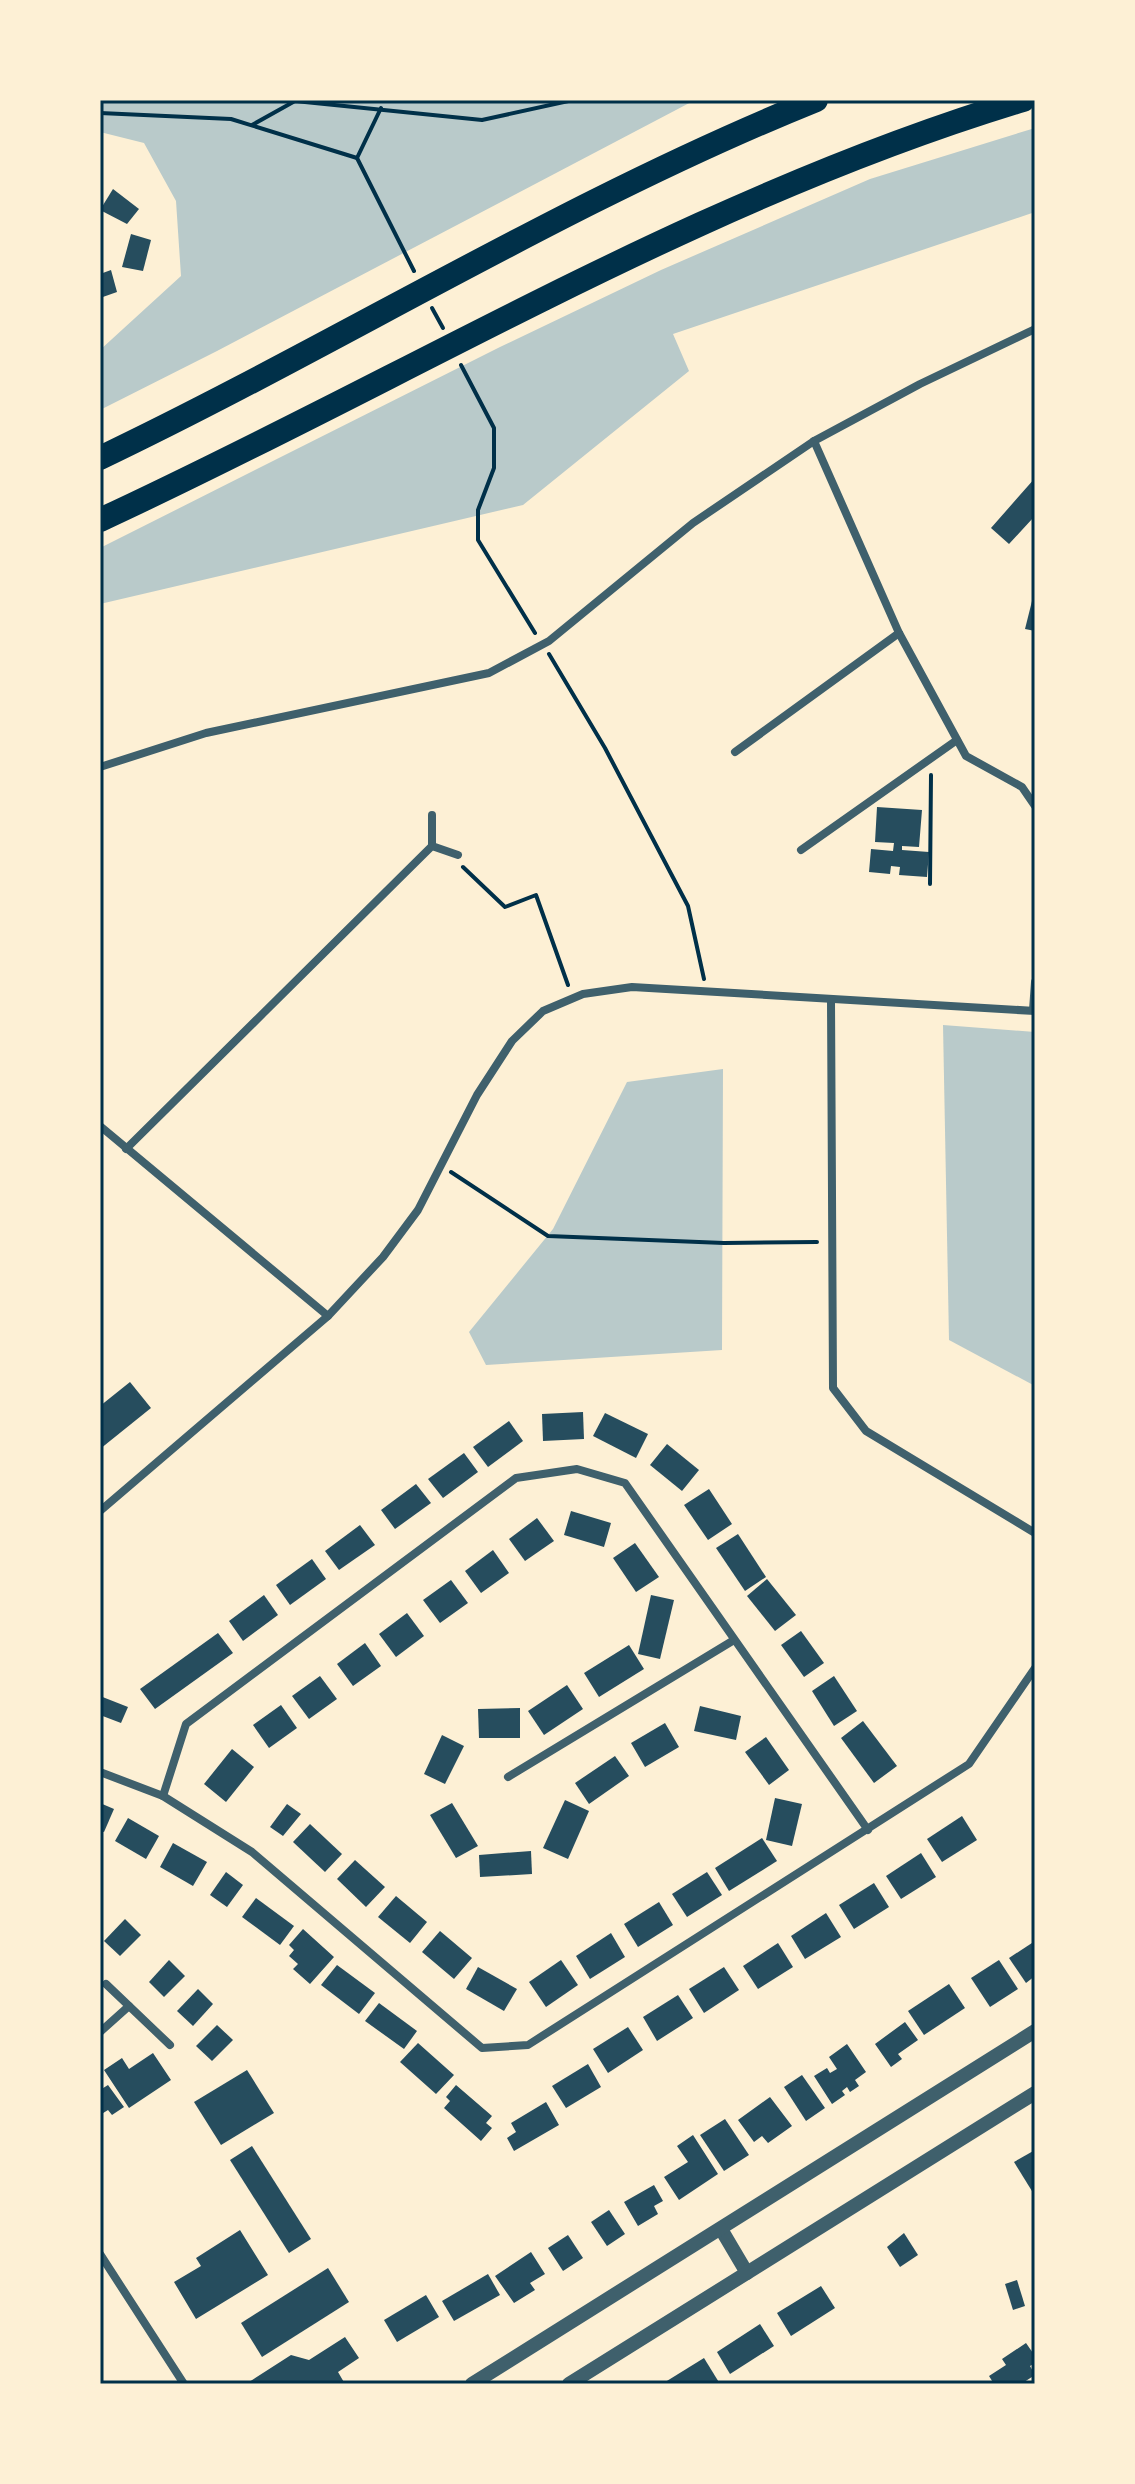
<svg xmlns="http://www.w3.org/2000/svg" width="1135" height="2484" font-family="'Public Sans',sans-serif">
	<style>
		.green { fill: #b9caca }
		.building { fill: #264d5e }
		.lines { fill: none; stroke-linecap: round; stroke-linejoin: round }
		.path { stroke: #003049; stroke-width: 4 }
		.minor { stroke: #3f606c; stroke-width: 8 }
		.tertiary { stroke: #3f606c; stroke-width: 14 }
		.motorway { stroke: #003049; stroke-width: 24 }
		.neatline { fill: none; stroke: #003049; stroke-width: 3 }
	</style>
	<rect width="100%" height="100%" fill="#fdf0d5"/>
	<g class="green">
		<polygon points="100,100 695,100 217,351 100,410 100,350 181,276 176,201 144,143 100,132"/>
		<polygon points="1035,128 1035,212 673,334 689,371 523,505 100,604 100,548 500,347 661,270 870,179"/>
		<polygon points="943,1025 1035,1032 1035,1386 949,1340"/>
		<polygon points="723,1069 722,1350 486,1365 469,1332 553,1229 627,1082"/>
	</g>
	<g class="building">
		<polygon points="113,189 139,209 127,224 100,210"/>
		<polygon points="131,234 151,240 143,271 122,267"/>
		<polygon points="111,270 117,292 100,298 100,274"/>
		<polygon points="1035,478 1035,519 1033,518 1009,544 991,528"/>
		<polygon points="1034,593 1035,594 1035,631 1025,629"/>
		<polygon points="877,807 922,810 919,847 902,846 902,850 929,852 927,877 899,875 900,867 891,866 890,874 869,872 871,849 893,851 894,843 875,842"/>
		<polygon points="130,1382 151,1408 100,1449 100,1406"/>
		<polygon points="583,1412 584,1439 543,1441 542,1414"/>
		<polygon points="605,1413 648,1434 636,1458 593,1436"/>
		<polygon points="509,1421 523,1441 488,1467 473,1447"/>
		<polygon points="667,1444 699,1470 682,1491 650,1465"/>
		<polygon points="464,1453 478,1472 443,1498 428,1479"/>
		<polygon points="416,1484 431,1503 395,1529 381,1510"/>
		<polygon points="709,1489 732,1524 708,1540 684,1505"/>
		<polygon points="571,1511 611,1523 604,1547 564,1535"/>
		<polygon points="537,1518 554,1541 525,1561 509,1539"/>
		<polygon points="360,1525 375,1545 339,1570 325,1551"/>
		<polygon points="738,1534 766,1577 745,1591 716,1548"/>
		<polygon points="635,1543 659,1577 636,1592 613,1558"/>
		<polygon points="493,1550 509,1573 481,1593 465,1571"/>
		<polygon points="312,1559 326,1579 290,1605 276,1585"/>
		<polygon points="767,1579 796,1615 775,1631 747,1596"/>
		<polygon points="451,1580 468,1603 440,1623 423,1600"/>
		<polygon points="264,1595 278,1615 243,1641 229,1621"/>
		<polygon points="651,1595 674,1600 660,1659 638,1654"/>
		<polygon points="407,1613 424,1636 396,1657 379,1634"/>
		<polygon points="801,1631 824,1663 804,1677 781,1645"/>
		<polygon points="218,1633 233,1653 155,1709 140,1689"/>
		<polygon points="365,1643 381,1666 353,1686 337,1664"/>
		<polygon points="629,1645 644,1669 599,1697 584,1673"/>
		<polygon points="320,1676 337,1699 309,1719 292,1696"/>
		<polygon points="834,1676 857,1711 834,1726 812,1691"/>
		<polygon points="567,1685 583,1709 544,1735 528,1711"/>
		<polygon points="100,1696 128,1707 121,1723 100,1715"/>
		<polygon points="281,1705 297,1728 269,1748 253,1725"/>
		<polygon points="700,1706 741,1716 736,1740 694,1731"/>
		<polygon points="520,1708 520,1738 479,1738 478,1709"/>
		<polygon points="863,1721 897,1766 874,1783 841,1738"/>
		<polygon points="665,1723 679,1747 645,1767 631,1743"/>
		<polygon points="442,1735 464,1746 445,1784 424,1774"/>
		<polygon points="766,1737 789,1770 769,1785 745,1752"/>
		<polygon points="232,1749 254,1767 226,1802 204,1784"/>
		<polygon points="615,1756 629,1776 589,1804 575,1783"/>
		<polygon points="775,1798 802,1804 792,1846 766,1840"/>
		<polygon points="565,1800 589,1811 568,1859 543,1848"/>
		<polygon points="100,1803 114,1809 104,1832 100,1831"/>
		<polygon points="452,1803 478,1846 456,1858 430,1815"/>
		<polygon points="287,1804 301,1814 283,1836 270,1827"/>
		<polygon points="962,1816 977,1840 942,1862 927,1839"/>
		<polygon points="128,1818 159,1836 146,1859 115,1841"/>
		<polygon points="310,1824 342,1854 325,1872 293,1842"/>
		<polygon points="762,1838 777,1861 729,1891 715,1868"/>
		<polygon points="173,1843 207,1862 193,1886 160,1867"/>
		<polygon points="531,1851 532,1874 480,1877 479,1855"/>
		<polygon points="921,1853 936,1877 901,1899 886,1876"/>
		<polygon points="355,1860 385,1887 366,1907 337,1879"/>
		<polygon points="226,1872 243,1885 227,1907 210,1895"/>
		<polygon points="707,1872 722,1895 687,1917 672,1894"/>
		<polygon points="874,1883 889,1907 854,1929 839,1905"/>
		<polygon points="396,1896 427,1922 410,1943 378,1917"/>
		<polygon points="256,1898 294,1926 280,1945 242,1917"/>
		<polygon points="659,1902 673,1925 638,1947 624,1924"/>
		<polygon points="826,1913 841,1937 805,1959 791,1936"/>
		<polygon points="125,1919 141,1935 120,1956 104,1941"/>
		<polygon points="303,1929 334,1957 310,1984 293,1969 298,1964 289,1956 294,1950 289,1945"/>
		<polygon points="440,1931 472,1958 454,1979 422,1952"/>
		<polygon points="611,1933 625,1957 590,1979 576,1956"/>
		<polygon points="1035,1941 1035,1976 1026,1983 1009,1958"/>
		<polygon points="778,1943 793,1967 758,1989 743,1966"/>
		<polygon points="169,1960 185,1976 164,1997 149,1982"/>
		<polygon points="561,1960 578,1985 546,2007 529,1982"/>
		<polygon points="999,1960 1018,1989 990,2007 971,1978"/>
		<polygon points="337,1965 375,1993 359,2014 321,1985"/>
		<polygon points="478,1967 517,1989 504,2011 466,1989"/>
		<polygon points="724,1967 739,1990 704,2013 689,1989"/>
		<polygon points="949,1984 965,2008 924,2035 908,2011"/>
		<polygon points="198,1989 213,2004 193,2026 177,2011"/>
		<polygon points="678,1995 693,2018 657,2041 643,2017"/>
		<polygon points="379,2003 417,2031 404,2049 365,2021"/>
		<polygon points="905,2022 918,2040 898,2054 902,2059 891,2067 875,2044"/>
		<polygon points="217,2025 233,2040 212,2061 196,2046"/>
		<polygon points="628,2027 643,2050 608,2073 593,2049"/>
		<polygon points="418,2043 454,2075 436,2094 400,2062"/>
		<polygon points="847,2044 866,2072 855,2080 859,2086 850,2092 847,2087 842,2091 845,2095 832,2104 814,2076 827,2068 830,2073 837,2069 829,2057"/>
		<polygon points="153,2053 171,2080 129,2108 104,2070 122,2058 129,2069"/>
		<polygon points="588,2064 601,2087 566,2108 552,2086"/>
		<polygon points="247,2070 274,2113 221,2145 194,2102"/>
		<polygon points="802,2075 825,2108 806,2121 784,2087"/>
		<polygon points="108,2085 124,2107 112,2115 108,2110 100,2115 100,2090"/>
		<polygon points="456,2085 492,2116 486,2123 492,2128 481,2141 444,2108 450,2101 446,2097"/>
		<polygon points="770,2097 792,2126 768,2143 762,2136 754,2142 738,2120"/>
		<polygon points="546,2102 559,2125 514,2151 507,2138 516,2132 511,2123"/>
		<polygon points="725,2119 749,2155 724,2171 700,2135"/>
		<polygon points="693,2135 718,2174 679,2200 664,2177 688,2162 677,2146"/>
		<polygon points="252,2146 311,2239 289,2253 230,2160"/>
		<polygon points="1035,2150 1035,2196 1014,2162"/>
		<polygon points="654,2185 663,2201 654,2206 658,2214 638,2226 624,2202"/>
		<polygon points="609,2210 625,2234 607,2246 591,2222"/>
		<polygon points="240,2230 268,2275 196,2319 174,2282 201,2266 196,2258"/>
		<polygon points="904,2233 918,2255 900,2267 887,2247"/>
		<polygon points="568,2235 583,2258 563,2271 548,2248"/>
		<polygon points="531,2252 545,2274 530,2283 535,2290 514,2303 495,2276"/>
		<polygon points="328,2268 349,2302 262,2357 241,2323"/>
		<polygon points="488,2274 500,2295 454,2321 442,2301"/>
		<polygon points="1017,2280 1025,2306 1013,2310 1005,2284"/>
		<polygon points="821,2286 835,2308 791,2336 777,2313"/>
		<polygon points="426,2295 439,2317 397,2342 384,2320"/>
		<polygon points="760,2324 774,2346 730,2374 717,2352"/>
		<polygon points="345,2337 359,2358 338,2372 345,2384 246,2384 291,2355 309,2360"/>
		<polygon points="1026,2343 1035,2356 1035,2363 1030,2366 1035,2375 1021,2384 994,2384 989,2376 1006,2365 1002,2359"/>
		<polygon points="704,2358 720,2384 662,2384"/>
	</g>
	<g class="lines">
		<g class="path">
			<polyline points="100,113 231,119 357,158 414,271"/>
			<polyline points="252,125 295,101 482,120 573,100"/>
			<polyline points="357,158 381,108"/>
			<polyline points="432,308 443,328"/>
			<polyline points="461,365 494,428 494,468 478,510 478,540 535,633"/>
			<polyline points="549,654 605,748 688,906 704,979"/>
			<polyline points="463,867 505,907 536,895 568,985"/>
			<polyline points="930,884 931,775"/>
			<polyline points="451,1172 548,1236 724,1243 817,1242"/>
		</g>
		<g class="minor">
			<polyline points="814,441 899,633 966,756 1022,787 1035,806"/>
			<polyline points="735,752 899,633"/>
			<polyline points="100,767 206,733 489,673 549,641 693,523 814,441 920,384 1035,329"/>
			<polyline points="432,846 432,815"/>
			<polyline points="801,850 957,740"/>
			<polyline points="831,1000 833,1388 866,1431 1035,1533"/>
			<polyline points="1033,1010 1035,982"/>
			<polyline points="100,1126 328,1316"/>
			<polyline points="126,1149 432,846 458,855"/>
			<polyline points="100,1511 328,1316 383,1257 418,1210 477,1095 512,1041 543,1011 583,994 632,987 1035,1011"/>
			<polyline points="100,1772 163,1796 252,1852 482,2048 528,2045 969,1764 1035,1668"/>
			<polyline points="508,1777 734,1640"/>
			<polyline points="163,1796 186,1724 516,1478 577,1469 625,1483 868,1830"/>
			<polyline points="106,1984 170,2045"/>
			<polyline points="100,2032 129,2006"/>
			<polyline points="100,2254 184,2384"/>
		</g>
		<g class="tertiary">
			<polyline points="721,2229 747,2273"/>
			<polyline points="472,2384 1035,2031"/>
			<polyline points="569,2384 1035,2093"/>
		</g>
		<g class="motorway">
			<path d="M 100,458 C 340,343 568,200 816,100"/>
			<path d="M 100,520 C 407,378 698,198 1023,100"/>
		</g>
	</g>
	<rect width="1135" height="2484" fill="none" stroke="#fdf0d5" stroke-width="204"/>
	<rect x="102" y="102" width="931" height="2280" class="neatline"/>
</svg>
